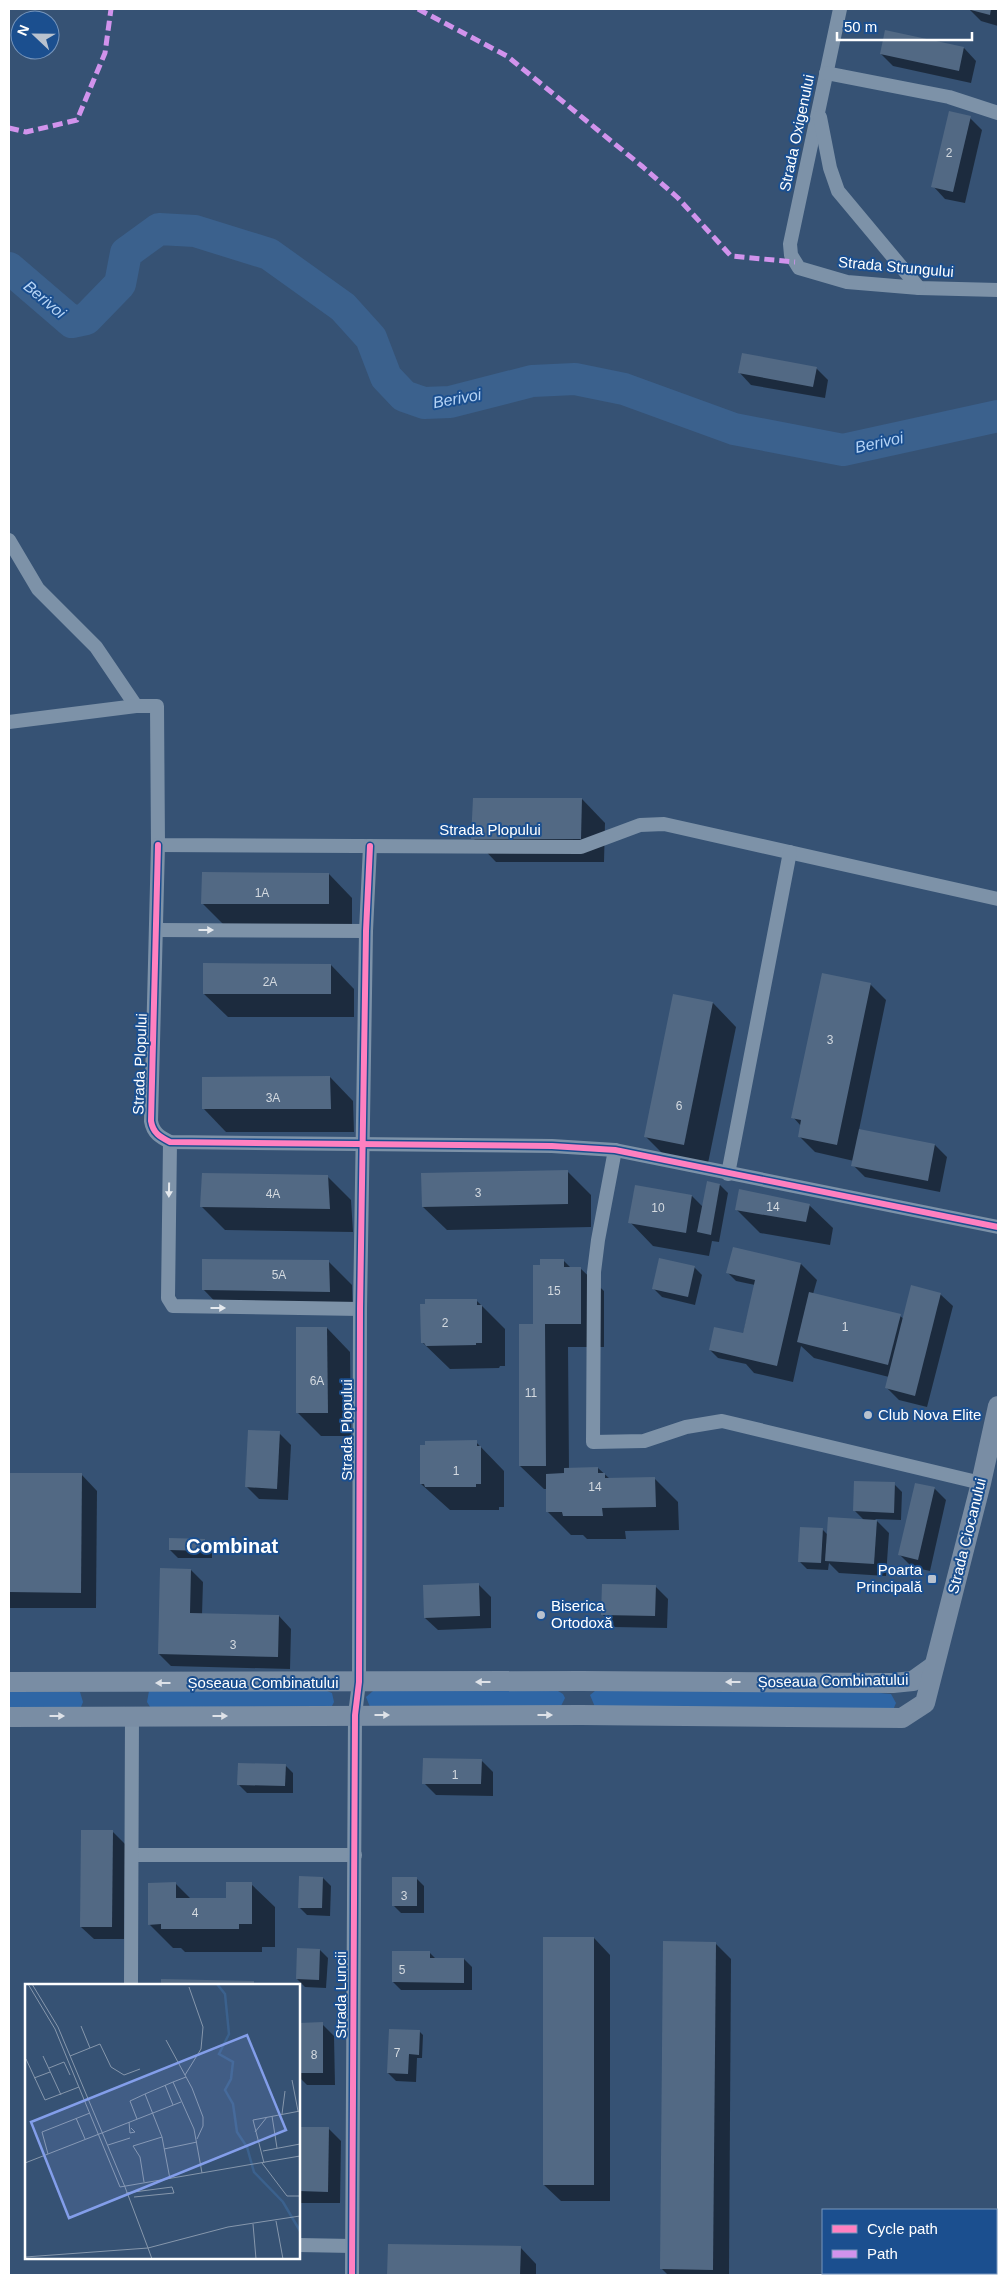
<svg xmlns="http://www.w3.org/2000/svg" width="1007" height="2284" font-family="Helvetica,sans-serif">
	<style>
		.green { fill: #2f66a5 }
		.shadow { fill: #0007 }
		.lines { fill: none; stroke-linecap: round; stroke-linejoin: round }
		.river { stroke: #3b618d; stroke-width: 32 }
		.building { fill: #526984 }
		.street { stroke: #7d92a8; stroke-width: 14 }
		.secondary { stroke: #798da4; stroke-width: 20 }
		.quiet { stroke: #d193ec; stroke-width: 5; stroke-dasharray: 10 5; stroke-linecap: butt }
		.cycleway-casing { stroke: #1b4f8f; stroke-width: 9 }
		.cycleway { stroke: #ff80c0; stroke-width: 6 }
		.oneway { fill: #e5e9ee }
		.oneway2 { fill: #dee2e8 }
		.poi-dot { fill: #b9c2ce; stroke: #1b4f8f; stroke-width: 2 }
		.labels { text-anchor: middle; stroke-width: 4; stroke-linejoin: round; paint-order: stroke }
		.number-label { font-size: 12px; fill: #d4dae0 }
		.street-label { font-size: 15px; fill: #fff; stroke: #1b4f8f }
		.poi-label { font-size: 15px; fill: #fff; stroke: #1b4f8f; text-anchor: start }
		.water-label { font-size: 16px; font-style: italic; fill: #b5d3f5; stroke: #1b4f8f }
		.district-label { font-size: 20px; font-weight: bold; fill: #fff; stroke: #1b4f8f }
		.inset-river { fill: none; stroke: #3b618d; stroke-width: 2.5 }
		.inset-road { fill: none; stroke: #8697ac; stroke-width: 1 }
		.view { fill: #839eea; fill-opacity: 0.15; stroke: #839eea; stroke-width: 2.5 }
		.inset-edge { fill: none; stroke: #fff; stroke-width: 2.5 }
	</style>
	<rect width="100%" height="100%" fill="#365274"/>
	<g class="green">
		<polygon points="149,1691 327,1691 332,1693 334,1702 332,1706 152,1710 147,1702"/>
		<polygon points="373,1691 558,1691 563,1694 565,1698 560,1708 370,1707 366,1697"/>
		<polygon points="595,1691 857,1691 891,1694 896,1703 893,1710 595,1707 590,1695"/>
		<polygon points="9,1692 80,1692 83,1702 81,1707 9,1710"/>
	</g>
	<g class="shadow">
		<polygon points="969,9 998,9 998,26 981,21"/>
		<polygon points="886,32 964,48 976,61 971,83 893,66 881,54"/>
		<polygon points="970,118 982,130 965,203 945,199 933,186"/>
		<polygon points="816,368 828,380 825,398 751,385 739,372"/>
		<polygon points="582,799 605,823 604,862 496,862 473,838"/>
		<polygon points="329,874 352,898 352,927 226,927 203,904"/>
		<polygon points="331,965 354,989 354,1017 228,1017 204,994"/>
		<polygon points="870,984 886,1000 859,1130 935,1145 947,1157 940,1192 865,1177 853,1165 854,1161 815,1152 799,1136 801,1126 793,1117"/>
		<polygon points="674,996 713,1003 736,1027 707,1168 669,1160 646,1137"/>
		<polygon points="330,1077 353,1101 354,1132 226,1132 203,1108"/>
		<polygon points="567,1171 591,1195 591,1227 447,1230 423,1207"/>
		<polygon points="327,1176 351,1200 353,1232 225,1230 201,1206"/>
		<polygon points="708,1182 720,1185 728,1193 719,1242 712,1241 709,1256 653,1246 630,1222 636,1186 692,1196 703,1207"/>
		<polygon points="809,1205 833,1228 830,1245 760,1233 736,1209"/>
		<polygon points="563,1260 571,1268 580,1268 604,1291 604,1347 568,1347 569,1469 598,1468 610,1479 654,1478 678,1502 679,1530 625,1531 626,1539 587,1539 583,1535 571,1535 547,1511 547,1489 544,1489 520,1466 535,1325"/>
		<polygon points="328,1261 352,1285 353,1315 226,1313 203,1289"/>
		<polygon points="801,1264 817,1280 813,1294 900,1316 904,1319 940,1294 953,1306 927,1407 899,1400 887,1388 889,1377 814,1358 801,1346 793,1382 754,1373 746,1364 718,1358 710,1350 743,1334 755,1285 736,1281 728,1273"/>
		<polygon points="694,1267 702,1275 695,1305 662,1297 654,1289"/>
		<polygon points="476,1300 505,1329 505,1366 500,1366 499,1368 450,1369 422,1342"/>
		<polygon points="327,1328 350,1352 351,1436 321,1436 297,1412"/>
		<polygon points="279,1433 291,1445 288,1500 259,1499 247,1487"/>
		<polygon points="476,1442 504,1471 504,1507 499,1507 499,1510 450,1510 421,1484"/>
		<polygon points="9,1474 81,1474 97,1491 96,1608 9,1608"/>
		<polygon points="894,1484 902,1492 901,1520 875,1519 889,1533 886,1576 839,1573 829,1563 828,1570 807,1569 799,1561 822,1529 828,1535 864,1520 855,1511"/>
		<polygon points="934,1488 946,1500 930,1571 912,1567 900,1555"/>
		<polygon points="205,1540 212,1548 212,1558 178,1558 170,1550"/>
		<polygon points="191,1570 203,1582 202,1615 279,1616 291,1629 290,1669 171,1666 159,1654"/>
		<polygon points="478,1584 491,1597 491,1628 438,1630 425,1618"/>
		<polygon points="656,1587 668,1599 667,1628 614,1627 602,1614"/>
		<polygon points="481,1760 493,1772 493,1796 436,1795 424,1783"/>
		<polygon points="285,1765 293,1773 293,1793 247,1793 239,1785"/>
		<polygon points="113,1832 125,1844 124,1939 94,1939 81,1927"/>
		<polygon points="323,1878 331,1886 330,1916 307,1915 299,1907"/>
		<polygon points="416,1878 424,1886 424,1913 401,1913 393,1905"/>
		<polygon points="176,1884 191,1899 228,1899 251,1884 275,1907 275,1947 262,1947 262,1952 185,1952 181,1948 173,1948 149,1924"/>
		<polygon points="594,1938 610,1955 610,2201 561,2201 544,2185"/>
		<polygon points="715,1943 731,1959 729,2275 668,2275 662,2269"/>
		<polygon points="320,1950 328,1958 326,1988 305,1987 297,1979"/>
		<polygon points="429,1952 436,1959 464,1959 472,1967 472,1990 401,1990 393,1982"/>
		<polygon points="162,1980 254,1983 256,1985 149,1985 162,1985"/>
		<polygon points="299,2024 322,2024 334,2036 335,2085 307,2085 299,2077"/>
		<polygon points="419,2031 423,2035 422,2058 417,2058 416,2082 396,2081 388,2073"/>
		<polygon points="299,2128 329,2129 341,2141 340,2203 301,2203 299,2200"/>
		<polygon points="389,2245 520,2247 536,2264 536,2275 388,2275"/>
	</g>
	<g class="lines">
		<polyline class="river" points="9,268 72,322 86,319 120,284 126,253 159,229 195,231 269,254 343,307 371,338 386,377 404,396 424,403 450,402 532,381 575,379 624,389 734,429 843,450 998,416"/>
	</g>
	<g class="building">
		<polygon points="967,9 991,9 990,15"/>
		<polygon points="885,30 964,47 959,71 880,54"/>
		<polygon points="949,111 971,116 953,192 931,187"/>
		<polygon points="742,353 817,367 813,387 738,373"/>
		<polygon points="473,798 582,798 581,839 471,839"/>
		<polygon points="202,872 329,873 329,904 201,904"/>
		<polygon points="203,963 331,964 331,994 203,994"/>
		<polygon points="822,973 871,983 837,1145 798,1137 801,1120 791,1118"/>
		<polygon points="673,994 713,1002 684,1145 644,1137"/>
		<polygon points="330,1076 331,1109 202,1109 202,1077"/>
		<polygon points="859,1129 935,1144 928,1181 851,1166"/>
		<polygon points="568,1170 568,1204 422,1207 421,1173"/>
		<polygon points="202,1173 328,1175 330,1209 200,1207"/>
		<polygon points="707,1181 720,1184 711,1235 697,1232"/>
		<polygon points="635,1185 692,1195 686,1233 628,1223"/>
		<polygon points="739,1189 810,1204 806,1222 735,1210"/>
		<polygon points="733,1247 801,1263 777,1366 709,1350 714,1327 743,1333 755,1280 726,1273"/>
		<polygon points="659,1258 695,1266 688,1297 652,1289"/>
		<polygon points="202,1259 329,1260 330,1292 202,1290"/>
		<polygon points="540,1259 564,1259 564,1267 581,1267 581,1324 545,1324 546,1466 519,1466 519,1324 533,1324 533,1265 540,1265"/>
		<polygon points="911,1285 941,1293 915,1396 885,1388"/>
		<polygon points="809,1292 901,1314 888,1365 797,1342"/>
		<polygon points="425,1299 477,1299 477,1305 482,1305 482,1343 476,1343 476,1345 426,1346 424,1343 421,1343 420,1304 425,1304"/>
		<polygon points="296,1327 327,1327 328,1413 296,1413"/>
		<polygon points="248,1430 280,1431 277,1489 245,1487"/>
		<polygon points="477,1440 477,1446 481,1446 481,1484 476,1484 476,1487 425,1487 424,1484 420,1484 420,1445 425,1445 425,1441"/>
		<polygon points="598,1467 598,1473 605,1473 605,1478 655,1477 656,1507 602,1508 603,1516 563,1516 562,1512 546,1512 546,1474 564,1473 564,1468"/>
		<polygon points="9,1473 82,1473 81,1593 9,1592"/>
		<polygon points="854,1481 895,1482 894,1513 853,1511"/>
		<polygon points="915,1483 935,1487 918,1560 898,1555"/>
		<polygon points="828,1517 877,1520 874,1564 825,1561"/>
		<polygon points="800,1527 823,1528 821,1563 798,1562"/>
		<polygon points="169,1538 205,1539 205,1551 169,1550"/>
		<polygon points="160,1568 191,1569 190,1613 279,1615 278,1657 158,1654"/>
		<polygon points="479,1583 480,1616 424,1618 423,1585"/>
		<polygon points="602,1584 656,1585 655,1616 601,1615"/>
		<polygon points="423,1758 482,1759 481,1784 422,1784"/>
		<polygon points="238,1763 286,1764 285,1786 237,1785"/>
		<polygon points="81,1830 113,1830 112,1927 80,1927"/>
		<polygon points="299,1876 323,1877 322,1908 298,1908"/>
		<rect x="392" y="1877" width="25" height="29"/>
		<polygon points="176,1882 176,1898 226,1898 226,1882 252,1882 252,1924 239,1924 239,1929 161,1929 161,1924 148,1925 148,1883"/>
		<rect x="543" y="1937" width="51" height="248"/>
		<polygon points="663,1941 716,1942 713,2270 660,2269"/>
		<polygon points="297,1948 320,1949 319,1980 296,1979"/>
		<polygon points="392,1951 430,1951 430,1958 464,1958 464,1983 392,1982"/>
		<polygon points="161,1979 254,1981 254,1985 161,1985"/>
		<polygon points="323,2022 323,2073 299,2073 299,2023"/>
		<polygon points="389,2029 420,2030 419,2055 409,2054 408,2074 387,2073"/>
		<polygon points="299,2127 329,2127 328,2192 299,2191"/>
		<polygon points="388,2244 521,2246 520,2275 387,2275"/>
	</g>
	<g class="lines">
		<g class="street">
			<polyline points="840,9 790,244 791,255 799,268 847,282 919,288 998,290"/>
			<polyline points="826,73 949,97 998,113"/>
			<polyline points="820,117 830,168 838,191 919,288"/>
			<polyline points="9,540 38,589 96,647 136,706"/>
			<polyline points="9,722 136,706 157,706 158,845 581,847 640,825 664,824 998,899"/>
			<path d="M 158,845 L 151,1121 C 153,1133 160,1137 170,1142 L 552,1146 L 615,1150 L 998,1227"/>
			<polyline points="157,930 366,931"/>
			<polyline points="170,1142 168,1298 173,1306 360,1309"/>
			<polyline points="615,1150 598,1240 594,1272 593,1442 644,1441 686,1427 722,1421 981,1483"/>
			<polyline points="728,1174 790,852"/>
			<polyline points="132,1855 355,1855"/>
			<polyline points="131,1985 132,1716"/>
			<polyline points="299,2245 352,2246"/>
			<polyline points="352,2275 355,1715 359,1682 360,1309 366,931 370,846"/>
		</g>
		<g class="secondary">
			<polyline points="9,1682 581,1681 893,1683 913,1681 934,1666"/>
			<polyline points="9,1717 581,1715 902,1718 925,1703 981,1483 998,1406"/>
		</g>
		<g class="quiet">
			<polyline points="418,9 507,56 643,167 678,198 731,256 795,262"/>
			<polyline points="9,128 26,132 77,120 105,53 111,9"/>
		</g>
		<defs>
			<g id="cycleway">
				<path d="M 158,845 L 151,1121 C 153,1133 160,1137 170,1142 L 552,1146 L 615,1150 L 998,1227"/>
				<polyline points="352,2275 355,1715 359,1682 360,1309 366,931 370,846"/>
			</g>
		</defs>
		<use href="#cycleway" class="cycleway-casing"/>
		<use href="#cycleway" class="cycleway"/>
	</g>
	<defs><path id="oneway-solid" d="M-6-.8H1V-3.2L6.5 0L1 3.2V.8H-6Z" transform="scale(1.25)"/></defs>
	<g class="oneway">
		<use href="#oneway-solid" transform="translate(206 930)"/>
		<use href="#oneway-solid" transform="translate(169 1190) rotate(91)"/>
		<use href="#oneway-solid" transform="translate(218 1308)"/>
	</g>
	<g class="oneway2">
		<use href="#oneway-solid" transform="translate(483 1682) rotate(180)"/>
		<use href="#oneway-solid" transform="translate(733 1682) rotate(-180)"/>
		<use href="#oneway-solid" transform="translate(163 1683) rotate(180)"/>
		<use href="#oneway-solid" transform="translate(382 1715)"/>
		<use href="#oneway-solid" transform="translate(545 1715)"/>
		<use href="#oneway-solid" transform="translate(57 1716)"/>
		<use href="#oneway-solid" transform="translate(220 1716)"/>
	</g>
	<g class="poi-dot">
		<circle cx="868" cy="1415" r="5"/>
		<rect x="927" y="1574" width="10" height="10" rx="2.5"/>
		<circle cx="541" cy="1615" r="5"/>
	</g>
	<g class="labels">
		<g class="number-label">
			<text x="949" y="157">2</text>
			<text x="262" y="897">1A</text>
			<text x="270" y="986">2A</text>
			<text x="830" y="1044">3</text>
			<text x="273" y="1102">3A</text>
			<text x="679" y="1110">6</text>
			<text x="478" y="1197">3</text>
			<text x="273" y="1198">4A</text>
			<text x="773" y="1211">14</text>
			<text x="658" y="1212">10</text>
			<text x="279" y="1279">5A</text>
			<text x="554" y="1295">15</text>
			<text x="445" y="1327">2</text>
			<text x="845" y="1331">1</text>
			<text x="317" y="1385">6A</text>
			<text x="531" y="1397">11</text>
			<text x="456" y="1475">1</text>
			<text x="595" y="1491">14</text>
			<text x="233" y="1649">3</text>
			<text x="455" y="1779">1</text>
			<text x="404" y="1900">3</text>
			<text x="195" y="1917">4</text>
			<text x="402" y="1974">5</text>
			<text x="397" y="2057">7</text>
			<text x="314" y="2059">8</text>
		</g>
		<g class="street-label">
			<text transform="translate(797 133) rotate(-78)" y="5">Strada Oxigenului</text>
			<text transform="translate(896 267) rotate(5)" y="5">Strada Strungului</text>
			<text x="490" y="835">Strada Plopului</text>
			<text transform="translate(140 1064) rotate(-88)" y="5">Strada Plopului</text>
			<text transform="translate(347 1430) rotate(-90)" y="5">Strada Plopului</text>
			<text transform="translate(967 1536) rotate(-76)" y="5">Strada Ciocanului</text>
			<text transform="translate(833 1681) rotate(-1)" y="5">Șoseaua Combinatului</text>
			<text x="263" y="1688">Șoseaua Combinatului</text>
			<text transform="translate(341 1995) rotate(-90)" y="5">Strada Luncii</text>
		</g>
		<g class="poi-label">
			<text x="878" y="1420">Club Nova Elite</text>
			<text x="922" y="1575" text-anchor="end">Poarta<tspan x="922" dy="17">Principală</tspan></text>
			<text x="551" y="1611">Biserica<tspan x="551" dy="17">Ortodoxă</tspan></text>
		</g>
		<g class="water-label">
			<text transform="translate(45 299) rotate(40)" y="6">Berivoi</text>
			<text transform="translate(457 398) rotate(-10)" y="6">Berivoi</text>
			<text transform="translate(879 442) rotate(-12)" y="6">Berivoi</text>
		</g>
		<g class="district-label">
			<text x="232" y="1553">Combinat</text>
		</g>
	</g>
	<g transform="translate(25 1984)">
		<rect width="275" height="275" fill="#365274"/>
		<path class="inset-river" d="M 192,0 L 200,10 L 204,50 L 194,70 L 208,78 L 206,95 L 200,106 L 208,120 L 212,148 L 222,163 L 229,188 L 258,218 L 275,247"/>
		<path class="inset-road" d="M 3,0 L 30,45 L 95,203 L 275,172M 7,0 L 33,43 L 100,203M 56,42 L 65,64M 141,56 L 167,104 L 178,133 L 178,142 L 172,155M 18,72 L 36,111M 45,72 L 75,60 L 86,83 L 99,91 L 115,85M 1,75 L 20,116 L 54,103M 24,84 L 39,78 L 45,91M 160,91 L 176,65 L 178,43 L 164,3M 161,93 L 148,98 L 169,145 L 177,189M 9,94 L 25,88M 267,96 L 273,127M 140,101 L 148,121M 257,130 L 260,107M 247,132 L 252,164M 51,134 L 60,155M 112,135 L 105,117 L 120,110M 104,138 L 105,149 L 110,148 L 106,144M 230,148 L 242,133M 83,161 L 105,154M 139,165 L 172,158M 238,167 L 275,160M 23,170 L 17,148 L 65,129M 0,179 L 156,118M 237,179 L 262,212 L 275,212M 239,179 L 228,136 L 275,127M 145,195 L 137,153 L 120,110 L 148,98M 119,198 L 115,173 L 108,162 L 137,153M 100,203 L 123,264 L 203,243 L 275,232M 101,209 L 147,203 L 149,209 L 109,213M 251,237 L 258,275M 228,240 L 231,275M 0,273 L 123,264 L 127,275"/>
		<path class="view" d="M 222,51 L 261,146 L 44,234 L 6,138 Z"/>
		<rect width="275" height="275" class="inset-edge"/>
	</g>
	<rect width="1007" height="2284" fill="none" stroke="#ffffff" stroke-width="20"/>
	<rect x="822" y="2209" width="175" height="65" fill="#1b4f8f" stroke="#7695bc"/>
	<rect x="832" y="2225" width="25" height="8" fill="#ff80c0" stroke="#7695bc"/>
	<text x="867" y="2234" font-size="15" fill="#ffffff">Cycle path</text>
	<rect x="832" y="2250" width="25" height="8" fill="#d193ec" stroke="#7695bc"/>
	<text x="867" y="2259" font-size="15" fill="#ffffff">Path</text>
	<g transform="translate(35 35) rotate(292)"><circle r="24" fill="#1b4f8f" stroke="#7695bc"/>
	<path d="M0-4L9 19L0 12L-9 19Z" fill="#b9c2ce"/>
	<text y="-8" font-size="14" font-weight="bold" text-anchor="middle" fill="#ffffff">N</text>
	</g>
	<path d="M837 32v8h135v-8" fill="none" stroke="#ffffff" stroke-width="2.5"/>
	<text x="844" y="32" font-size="15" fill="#ffffff" stroke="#1b4f8f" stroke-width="4" paint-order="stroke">50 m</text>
</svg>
